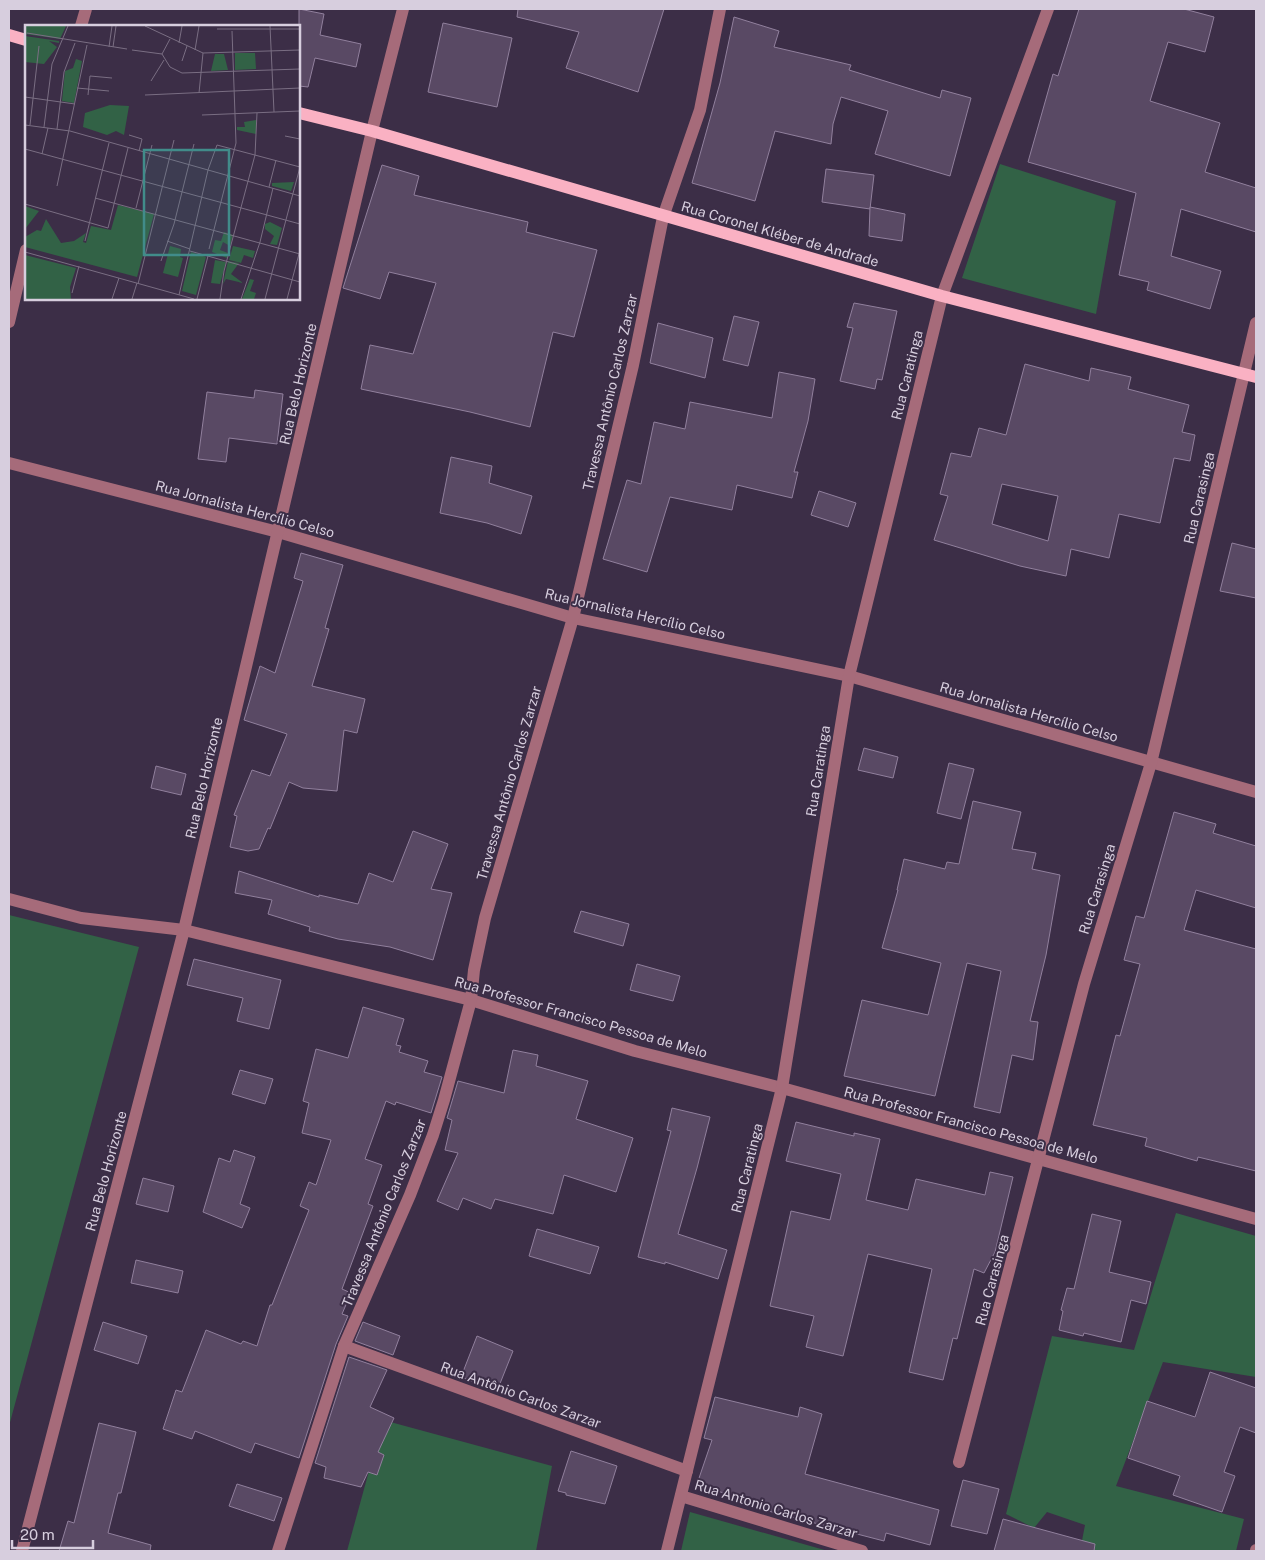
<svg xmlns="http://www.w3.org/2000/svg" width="1265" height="1560" font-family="'Public Sans',sans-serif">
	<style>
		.green { fill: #326246 }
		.building { fill: #594964; stroke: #91809d; fill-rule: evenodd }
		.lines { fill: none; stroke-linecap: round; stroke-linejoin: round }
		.minor { stroke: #a66b7a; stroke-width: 12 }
		.major { stroke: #fab1c3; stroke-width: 12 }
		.labels { text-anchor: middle; stroke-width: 4; stroke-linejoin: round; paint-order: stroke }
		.street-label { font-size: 14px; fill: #d7cede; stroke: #3c2e47 }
		.inset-road { fill: none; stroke: #7a6e83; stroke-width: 1 }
		.view { fill: #418c8a; fill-opacity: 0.15; stroke: #418c8a; stroke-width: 2.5 }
		.inset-edge { fill: none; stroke: #d7cede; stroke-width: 2.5 }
	</style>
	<rect width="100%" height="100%" fill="#3c2e47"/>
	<g class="green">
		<polygon points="1000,164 1116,201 1096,314 962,278"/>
		<polygon points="9,915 139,947 9,1426"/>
		<polygon points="1176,1213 1256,1236 1256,1377 1163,1362 1116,1486 1244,1519 1236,1551 1080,1551 1085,1525 1047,1512 1034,1528 1006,1514 1052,1336 1134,1350"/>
		<polygon points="383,1420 552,1466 536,1551 347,1551"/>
		<polygon points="690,1512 828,1551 681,1551"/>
	</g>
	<g class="building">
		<polygon points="299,9 324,14 320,35 361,44 356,67 315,58 308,87 299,86"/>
		<polygon points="518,9 664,9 638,92 566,68 579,32 517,17"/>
		<polygon points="1079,9 1184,9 1214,17 1205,52 1168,42 1150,101 1220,123 1205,172 1256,188 1256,232 1181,209 1171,256 1221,271 1210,309 1147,290 1149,282 1119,275 1136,193 1028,162 1053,74 1058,76"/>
		<polygon points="734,17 779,31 774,47 851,65 849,70 940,98 942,90 971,98 950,176 875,154 888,111 841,97 833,124 831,144 775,131 755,201 692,183 720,83"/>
		<polygon points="443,23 512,38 497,107 428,92"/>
		<polygon points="382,165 419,176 414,195 528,222 526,232 597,250 574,337 553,332 530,427 470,412 361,389 370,345 413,354 436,283 389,272 380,299 343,288"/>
		<polygon points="826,169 874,175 870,209 822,202"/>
		<polygon points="870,207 905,214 902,241 869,236"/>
		<polygon points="854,303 897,311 882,380 877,379 875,389 840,381 853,328 847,327"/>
		<polygon points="734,316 759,322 748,366 723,360"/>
		<polygon points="658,323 713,338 705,378 650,363"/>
		<path d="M 1025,364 L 1089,381 L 1091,368 L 1131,377 L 1128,389 L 1189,405 L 1182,432 L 1195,435 L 1190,461 L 1174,458 L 1160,523 L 1119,514 L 1109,558 L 1071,549 L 1066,576 L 1020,566 L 934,540 L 948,496 L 940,494 L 951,453 L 971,457 L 979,428 L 1006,435 ZM 1002,484 L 1058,496 L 1048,541 L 992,524 Z"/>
		<polygon points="779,372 815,379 808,421 794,472 798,472 792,498 737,485 732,510 670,497 647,572 603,559 627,480 641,484 654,422 685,429 690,402 772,418"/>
		<polygon points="255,390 283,394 277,444 229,438 226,462 198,459 207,392 254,398"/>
		<polygon points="451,457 492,466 489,483 532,496 521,534 487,523 440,513"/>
		<polygon points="819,491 856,503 848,527 811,515"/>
		<polygon points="1232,543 1256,549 1256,598 1220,591"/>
		<polygon points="301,553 343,565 325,628 329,629 312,686 365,699 357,733 344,730 337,791 303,788 289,782 270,829 268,828 259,849 248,851 230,847 237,816 234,815 252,770 270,776 287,734 244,720 260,666 275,673 303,581 294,578"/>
		<polygon points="864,748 898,757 893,778 858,770"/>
		<polygon points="949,763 974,769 961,819 937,813"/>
		<polygon points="156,766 186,774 181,795 151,788"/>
		<polygon points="973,801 1021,812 1012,849 1036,853 1032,869 1060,875 1046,955 1030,1021 1038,1022 1033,1060 1012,1055 1000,1113 974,1107 1001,971 967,963 935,1096 844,1076 862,1000 928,1015 941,963 882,948 898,890 897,890 904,859 945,869 947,862 959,864"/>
		<polygon points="1174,812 1216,824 1213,833 1256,846 1256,908 1196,890 1184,930 1256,949 1256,1171 1198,1157 1197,1161 1145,1146 1147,1138 1093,1125 1116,1035 1120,1036 1140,964 1124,960 1136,916 1144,918"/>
		<polygon points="413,831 448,844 431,889 452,893 433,960 390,947 338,939 309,931 310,927 268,914 272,900 235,893 239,871 319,897 319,895 358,904 369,873 393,882"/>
		<polygon points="581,911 629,924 623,946 574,932"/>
		<polygon points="194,959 281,980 269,1029 237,1021 243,998 187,985"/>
		<polygon points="637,964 680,976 673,1001 630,990"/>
		<polygon points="363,1007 404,1019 396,1045 401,1046 399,1052 428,1061 424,1072 442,1077 431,1113 396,1102 395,1105 386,1101 365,1159 382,1165 368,1204 373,1206 342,1289 351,1293 342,1314 348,1316 336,1344 299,1458 255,1443 251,1453 195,1431 192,1439 163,1429 176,1390 182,1392 206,1330 241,1344 243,1341 257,1346 270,1305 272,1305 309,1210 300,1206 309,1182 316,1185 331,1140 302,1133 309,1103 303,1101 316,1049 348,1058"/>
		<polygon points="513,1050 538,1055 536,1066 588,1081 576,1119 633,1138 616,1192 564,1175 553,1214 495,1199 491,1209 463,1198 458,1210 437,1201 458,1153 445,1150 452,1120 447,1118 458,1081 504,1093"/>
		<polygon points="240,1070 273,1079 265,1104 232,1094"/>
		<polygon points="672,1108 710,1117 697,1168 678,1234 727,1250 718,1279 665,1262 665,1264 638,1257 671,1131 667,1130"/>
		<polygon points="796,1122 854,1136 854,1133 880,1139 866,1200 908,1210 916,1179 985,1195 990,1172 1013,1177 995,1252 984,1273 974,1269 957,1339 953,1338 943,1380 909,1372 932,1269 868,1254 843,1356 806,1347 814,1316 770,1306 791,1211 830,1220 841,1174 786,1161"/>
		<polygon points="234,1150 255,1157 240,1204 250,1208 242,1228 203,1212 219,1158 230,1162"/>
		<polygon points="143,1178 174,1186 168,1212 136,1204"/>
		<polygon points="1092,1214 1121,1221 1109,1272 1151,1282 1146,1304 1131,1300 1121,1342 1084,1333 1083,1336 1059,1330 1063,1311 1061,1310 1067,1288 1074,1289"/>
		<polygon points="537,1229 599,1247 590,1274 529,1256"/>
		<polygon points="136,1260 183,1271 178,1293 131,1283"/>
		<polygon points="103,1322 147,1336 138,1364 94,1350"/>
		<polygon points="363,1322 400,1336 393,1355 355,1341"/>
		<polygon points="477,1336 513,1351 497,1391 461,1377"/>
		<polygon points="349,1357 387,1370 370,1407 394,1418 378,1452 384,1455 377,1475 368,1472 361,1487 324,1478 326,1467 315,1463"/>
		<polygon points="1210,1372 1256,1388 1256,1433 1240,1427 1224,1472 1235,1476 1222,1512 1173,1495 1180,1476 1128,1458 1147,1401 1195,1417"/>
		<polygon points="715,1397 798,1417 800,1407 822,1414 805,1474 939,1510 930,1545 886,1533 884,1541 749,1506 750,1502 697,1484 712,1440 704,1438"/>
		<polygon points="99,1423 136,1432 121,1493 118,1493 108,1533 151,1545 150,1551 59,1551 68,1521 74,1523"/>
		<polygon points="571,1451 617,1466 605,1504 566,1495 566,1493 558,1491"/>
		<polygon points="963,1480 999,1489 987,1534 951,1526"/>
		<polygon points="237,1484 282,1498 274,1521 229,1506"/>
		<polygon points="1003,1519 1095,1544 1094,1551 994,1551"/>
	</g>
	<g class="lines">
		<g class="minor">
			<polyline points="81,26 86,9"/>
			<polyline points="9,322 26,250"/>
			<polyline points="9,463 278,532 573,618 849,676 1256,792"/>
			<polyline points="9,899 81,918 184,930 471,1000 635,1051 782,1088 1256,1219"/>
			<polyline points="344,1346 687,1471"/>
			<polyline points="959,1462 1084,984 1151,763 1256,323"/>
			<polyline points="681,1496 862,1551"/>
			<polyline points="22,1551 184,930 372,131 403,9"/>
			<polyline points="278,1551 344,1346 410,1195 433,1135 444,1100 471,1000 474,970 485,918 573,618 633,365 663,217 700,110 720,9"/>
			<polyline points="667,1551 782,1088 849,676 942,296 1048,9"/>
			<polyline points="1256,1551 1256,1550"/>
		</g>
		<g class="major">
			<polyline points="9,35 26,40"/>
			<polyline points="299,113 372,131 942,296 1256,377"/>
		</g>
	</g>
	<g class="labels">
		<g class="street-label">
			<text transform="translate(780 234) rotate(16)" y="5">Rua Coronel Kléber de Andrade</text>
			<text transform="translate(907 375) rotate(-76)" y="5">Rua Caratinga</text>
			<text transform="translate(298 384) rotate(-77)" y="5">Rua Belo Horizonte</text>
			<text transform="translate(610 392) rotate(-77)" y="5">Travessa Antônio Carlos Zarzar</text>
			<text transform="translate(1199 498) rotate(-77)" y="5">Rua Carasinga</text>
			<text transform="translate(245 509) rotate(15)" y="5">Rua Jornalista Hercílio Celso</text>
			<text transform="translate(635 614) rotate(13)" y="5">Rua Jornalista Hercílio Celso</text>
			<text transform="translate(1029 712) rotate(16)" y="5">Rua Jornalista Hercílio Celso</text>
			<text transform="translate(818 771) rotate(-81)" y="5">Rua Caratinga</text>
			<text transform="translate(204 778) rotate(-77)" y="5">Rua Belo Horizonte</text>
			<text transform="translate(509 783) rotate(-74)" y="5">Travessa Antônio Carlos Zarzar</text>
			<text transform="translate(1097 889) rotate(-73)" y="5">Rua Carasinga</text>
			<text transform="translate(581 1017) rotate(16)" y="5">Rua Professor Francisco Pessoa de Melo</text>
			<text transform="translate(971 1125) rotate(15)" y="5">Rua Professor Francisco Pessoa de Melo</text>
			<text transform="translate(747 1168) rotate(-76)" y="5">Rua Caratinga</text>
			<text transform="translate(106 1171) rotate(-75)" y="5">Rua Belo Horizonte</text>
			<text transform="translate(384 1213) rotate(-68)" y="5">Travessa Antônio Carlos Zarzar</text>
			<text transform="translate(992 1280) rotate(-75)" y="5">Rua Carasinga</text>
			<text transform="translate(521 1395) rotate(20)" y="5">Rua Antônio Carlos Zarzar</text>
			<text transform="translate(776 1509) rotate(17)" y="5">Rua Antonio Carlos Zarzar</text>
		</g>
	</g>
	<g transform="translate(25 25)">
		<rect width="275" height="275" fill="#3c2e47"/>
		<path d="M 0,1 L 41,1 L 35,14 L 0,9 ZM 0,11 L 34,16 L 34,18 L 24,16 L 32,22 L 19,39 L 0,37 ZM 210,28 L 230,28 L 231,44 L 210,45 ZM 190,29 L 199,29 L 203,45 L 186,46 ZM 51,34 L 57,36 L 49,78 L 37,76 L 40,46 L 48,43 ZM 85,80 L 104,81 L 99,110 L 91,106 L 82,110 L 58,102 L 60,88 ZM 231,95 L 231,109 L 212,105 L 212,102 L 220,102 L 219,97 ZM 269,157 L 266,166 L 247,161 L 247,158 ZM 93,180 L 129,189 L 112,252 L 0,222 L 0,212 L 12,205 L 16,206 L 21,194 L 36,218 L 49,216 L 61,208 L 58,217 L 61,218 L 66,201 L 86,205 ZM 0,181 L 14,186 L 0,204 ZM 245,197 L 257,203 L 252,220 L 245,219 L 249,211 L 240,204 L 240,199 ZM 199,207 L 208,210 L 205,221 L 198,217 L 195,225 L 203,228 L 202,233 L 187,227 L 190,215 L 196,216 ZM 145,221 L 156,224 L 155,232 L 158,233 L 153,252 L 138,248 ZM 208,221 L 230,226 L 228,233 L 219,230 L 216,238 L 204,235 ZM 166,227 L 181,232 L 171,270 L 157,266 ZM 0,230 L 51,243 L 45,262 L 46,274 L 0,274 ZM 190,235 L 201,237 L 195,259 L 186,258 ZM 203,236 L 214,238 L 206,249 L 218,258 L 201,254 L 198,259 ZM 225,254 L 229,255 L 225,266 L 231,268 L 229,274 L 217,274 Z" fill="#326246"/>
		<path class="inset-road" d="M 120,1 L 178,28 L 275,25M 245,1 L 249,87M 192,4 L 275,4M 2,8 L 102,24M 154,18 L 157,1M 84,22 L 87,1M 88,22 L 91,1M 107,25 L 137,29 L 145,42 L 157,48 L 275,44M 170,25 L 174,1M 137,29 L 145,14M 157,36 L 162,21M 126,56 L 139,35M 52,63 L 84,66M 174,68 L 178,28M 63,70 L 65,51 L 87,53M 120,70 L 275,63M 0,72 L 50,79M 177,90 L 275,86M 0,100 L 45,106 L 275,171M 5,100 L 14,21M 19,102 L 27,39 L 43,1M 32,104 L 39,47 L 50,18M 104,110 L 117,114 L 114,126M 260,111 L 275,114M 0,124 L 275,199M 17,129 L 23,103M 32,161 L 62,20M 244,162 L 251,135M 70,173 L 275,229M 0,179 L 83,203 L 103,123M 111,183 L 127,120M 60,216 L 84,118M 142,216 L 165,224M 184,224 L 211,118 L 207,6M 165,226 L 275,257M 0,227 L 169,274M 136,236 L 149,199 L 169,119M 113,259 L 149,115M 47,268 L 54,241M 154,270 L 183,145 L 192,120 L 275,142M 87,274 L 94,253M 107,274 L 112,258M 172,274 L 183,231M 195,274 L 199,246 L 230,130 L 232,88M 216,274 L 235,217 L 248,163M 240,274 L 275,142M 262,274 L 275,225"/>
		<path class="view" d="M 119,125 L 204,125 L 204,230 L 119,230 Z"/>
		<rect width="275" height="275" class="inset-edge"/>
	</g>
	<rect width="1265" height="1560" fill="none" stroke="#d7cede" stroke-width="20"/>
	<path d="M12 1540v8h81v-8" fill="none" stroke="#d7cede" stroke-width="2.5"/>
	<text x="20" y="1540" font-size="15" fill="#d7cede" stroke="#3c2e47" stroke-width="4" paint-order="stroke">20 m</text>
</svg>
